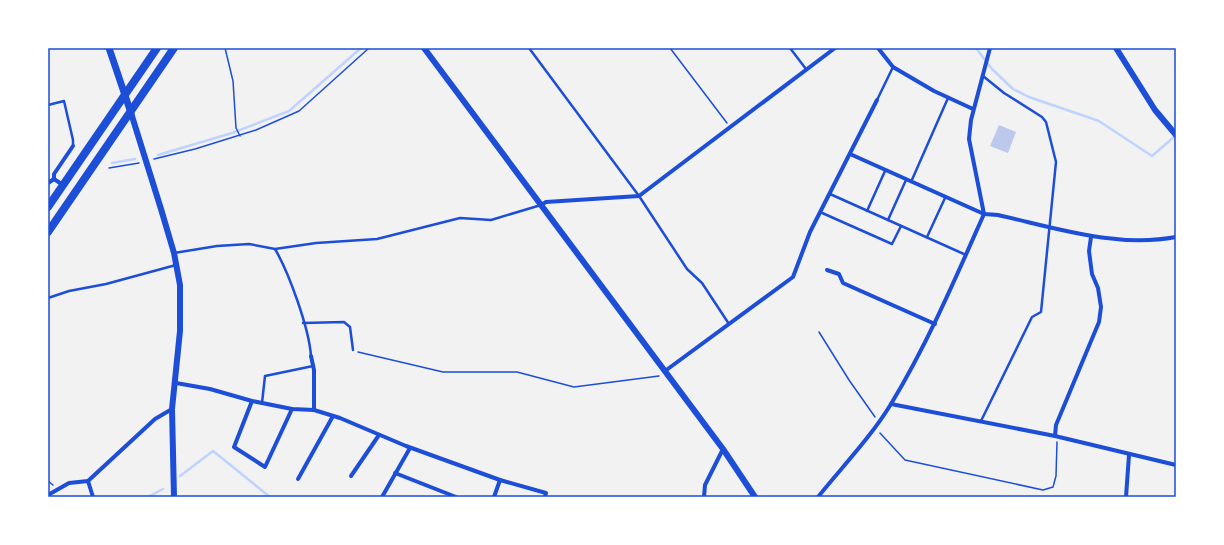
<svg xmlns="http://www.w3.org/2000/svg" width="1224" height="545" font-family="'Sofia Sans Condensed',sans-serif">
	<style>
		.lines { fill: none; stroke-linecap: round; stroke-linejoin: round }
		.stream { stroke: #bfd3fe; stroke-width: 2.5 }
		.building { fill: #bdc9ec }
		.path { stroke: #1d4ed8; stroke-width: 1.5 }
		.service { stroke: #1d4ed8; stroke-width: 2.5 }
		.minor { stroke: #1d4ed8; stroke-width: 4 }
		.tertiary { stroke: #1d4ed8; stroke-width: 6 }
		.secondary { stroke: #1d4ed8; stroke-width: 7 }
		.trunk { stroke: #1d4ed8; stroke-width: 8 }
		.neatline { fill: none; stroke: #1d4ed8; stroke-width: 1.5 }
	</style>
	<rect width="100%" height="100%" fill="#f2f2f2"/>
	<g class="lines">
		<g class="stream">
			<polyline points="976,48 992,69 1013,89 1029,97 1099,121 1152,156 1175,136"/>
			<polyline points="158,155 232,133 289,111 361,48"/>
			<polyline points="112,163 135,159"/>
			<polyline points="180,476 213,451 270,497"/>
			<polyline points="148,497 163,489"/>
		</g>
	</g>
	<polygon class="building" points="999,125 1016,132 1008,153 990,146"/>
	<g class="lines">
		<g class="path">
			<polyline points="225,48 233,81 236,128 240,136"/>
			<polyline points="670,48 727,123"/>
			<polyline points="154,159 195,149 256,130 299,111 369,48"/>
			<polyline points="109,168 139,163"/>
			<polyline points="819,332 849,380 875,417"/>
			<polyline points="358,352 443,372 517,372 574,387 659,376"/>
			<polyline points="880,433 905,460 1043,490 1053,487 1056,476 1057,442"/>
			<polyline points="48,481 53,485"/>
		</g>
		<g class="service">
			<polyline points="529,48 639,196 687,269 702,283 729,324"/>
			<polyline points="790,48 806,69"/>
			<polyline points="877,100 893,67"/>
			<polyline points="48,105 64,101 73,140 73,146"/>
			<polyline points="911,182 948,98"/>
			<polyline points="830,194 966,255"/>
			<polyline points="867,211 885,171"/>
			<polyline points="820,212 892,244 901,226"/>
			<polyline points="888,220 906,180"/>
			<polyline points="927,237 945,198"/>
			<path d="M 275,249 C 289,273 309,328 311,356"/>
			<polyline points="174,253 217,246 249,244 275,249 316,243 377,239 460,218 491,220 541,205"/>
			<polyline points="48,298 69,291 106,284 176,265"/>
			<polyline points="303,323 344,322 350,327 353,350"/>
			<polyline points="262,403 265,376 313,366"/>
			<polyline points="981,421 1032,317 1041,312 1056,162 1046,122 1042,117 1004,93 983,76"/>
		</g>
		<g class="minor">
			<polyline points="878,48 893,67 934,91 973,109"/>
			<path d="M 850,154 L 984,214 L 998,215 C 1056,228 1116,248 1176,237"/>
			<polyline points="48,183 54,179"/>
			<polyline points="63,185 54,179 54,174 73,146"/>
			<polyline points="541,205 546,202 639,196 835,48"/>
			<polyline points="827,270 839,274 843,283 935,324"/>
			<polyline points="311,356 314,370 314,410"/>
			<polyline points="665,371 793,277 810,232 877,100"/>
			<polyline points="176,383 210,389 252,401 292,409 314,410 340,418 406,446 500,480 546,493 545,497"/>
			<polyline points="252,401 234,447 265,467 292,409"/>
			<polyline points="891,404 1055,436 1176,465"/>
			<polyline points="1055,436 1056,425 1099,322 1101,307 1098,288 1092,274 1089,251 1091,237"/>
			<polyline points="395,473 456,497"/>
			<polyline points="351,476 379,435"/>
			<polyline points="298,479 333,416"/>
			<polyline points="88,481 93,497"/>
			<polyline points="48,495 69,483 88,481 155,419 172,409"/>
			<polyline points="382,497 410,448"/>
			<polyline points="494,497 500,480"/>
			<polyline points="704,497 705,485 723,449"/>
			<path d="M 818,497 C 842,467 871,437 891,404 C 926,346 953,284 980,223 L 984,214 L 969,139 L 971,120 L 990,48"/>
			<polyline points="1126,497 1129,455"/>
		</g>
		<g class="tertiary">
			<polyline points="424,48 723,449 755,497"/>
			<polyline points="1116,48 1155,110 1176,135"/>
			<polyline points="131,113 161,209 174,253 180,285 180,331 172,409 174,497"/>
		</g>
		<polyline class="secondary" points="109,48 131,113"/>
		<g class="trunk">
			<polyline points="48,207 157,48"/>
			<polyline points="48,232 174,48"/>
		</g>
	</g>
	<rect width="1224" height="545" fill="none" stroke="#ffffff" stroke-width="98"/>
	<rect x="49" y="49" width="1126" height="447" class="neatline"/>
</svg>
